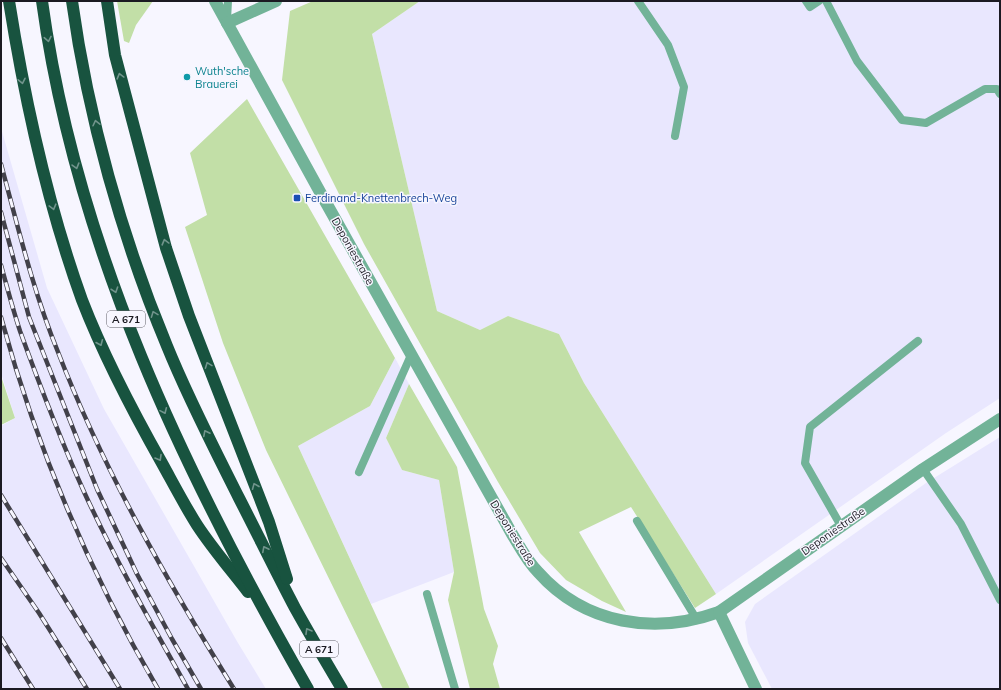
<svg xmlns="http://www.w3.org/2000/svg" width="1001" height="690" font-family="Mulish,sans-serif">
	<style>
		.built { fill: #e9e7fe }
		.green { fill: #c2dfa7 }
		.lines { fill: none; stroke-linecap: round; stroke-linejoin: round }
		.lane { stroke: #72b398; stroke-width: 8 }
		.street { stroke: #72b398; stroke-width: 12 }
		.highway { stroke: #18533f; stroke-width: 12 }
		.rail-casing { stroke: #42414a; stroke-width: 4.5 }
		.rail { stroke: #f7f6ff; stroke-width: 3; stroke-dasharray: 9; stroke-linecap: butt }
		.oneway { stroke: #71948c }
		.culture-dot { fill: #0f9aa8; stroke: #f7f6ff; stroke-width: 1.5 }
		.transit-dot { fill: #1a4fb4; stroke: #f7f6ff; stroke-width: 1.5 }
		.labels { text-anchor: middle; stroke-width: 3; stroke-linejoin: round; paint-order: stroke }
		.shield { fill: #f7f6ff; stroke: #5d5c64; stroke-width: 1 }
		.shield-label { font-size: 10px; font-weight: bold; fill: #1b1a22 }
		.culture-label { font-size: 11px; fill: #0d838f; stroke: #f7f6ff; text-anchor: start }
		.transit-label { font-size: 11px; fill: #164399; stroke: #f7f6ff; text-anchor: start }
		.street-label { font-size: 11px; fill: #1b1a22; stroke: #f7f6ff }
	</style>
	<rect width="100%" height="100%" fill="#f7f6ff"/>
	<g class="built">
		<polygon points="420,1 1000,1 1000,398 946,433 716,594 584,383 559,334 508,316 480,330 437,311 372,34"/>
		<polygon points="1,128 47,288 104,409 238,643 266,689 1,689 1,426 15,418 1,373"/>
		<polygon points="395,358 409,384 386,438 402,470 439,480 454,572 371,604 298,446 370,406"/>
		<polygon points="1000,437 1000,689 772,689 748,643 745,622 755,604 926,483"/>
	</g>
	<g class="green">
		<polygon points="117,1 153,1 136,25 129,43 124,41"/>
		<polygon points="313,1 420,1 372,34 437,311 480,330 508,316 559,334 584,383 716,594 695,608 631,507 579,532 626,612 602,601 566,580 540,553 498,482 364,244 282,80 290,11"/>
		<polygon points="247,99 395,358 370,406 298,446 410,689 383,689 266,450 223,343 185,227 207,215 190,153"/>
		<polygon points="1,376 15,418 1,425"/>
		<polygon points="409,384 457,467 484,609 498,646 493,664 500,689 470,689 448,600 454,572 439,480 402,470 386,438"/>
	</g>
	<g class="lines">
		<g class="lane">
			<polyline points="638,1 668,45 684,87 675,136"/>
			<polyline points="806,1 810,7 819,1"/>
			<polyline points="826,1 857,61 902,120 926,123 985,89 997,89 1000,94"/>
			<polyline points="227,20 228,1"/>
			<polyline points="923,469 961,524 1000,600"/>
			<polyline points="359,472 411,355"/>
			<polyline points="637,521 697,620"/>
			<polyline points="841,526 805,463 810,427 918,341"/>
			<polyline points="427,594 455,689"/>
		</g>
		<g class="street">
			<path d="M 215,1 L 320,192 L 512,534 C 520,547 527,561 538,572 C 585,625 655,635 719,612 L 923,469 L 1000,419"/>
			<polyline points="227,23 276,1"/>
			<polyline points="719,612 756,689"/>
		</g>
		<g class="highway">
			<path d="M 9,1 C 25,102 47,203 82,300 C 104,357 133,412 163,465 C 174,485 185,506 197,525 C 212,548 231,570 248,592"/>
			<path d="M 42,1 C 76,249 185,474 308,689"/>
			<path d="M 72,1 C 88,117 122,238 167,346 C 188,398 214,448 239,498 C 258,535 276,572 295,608 C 310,635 326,662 342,689"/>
			<polyline points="107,1 115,55 166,248 189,316 269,522 287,579"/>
		</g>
		<defs>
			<g id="rail">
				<path d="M 1,164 C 18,227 33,291 58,352 C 104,471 167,581 234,689"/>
				<polyline points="1,212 29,317 97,489 137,574 172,639 201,689"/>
				<path d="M 1,265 C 7,287 13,310 20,331 C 40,386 61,441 85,494 C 116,561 152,625 188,689"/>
				<path d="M 1,317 C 36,447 90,573 158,689"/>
				<polyline points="1,495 120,689"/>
				<polyline points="1,558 39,613 87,689"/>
				<polyline points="1,638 33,689"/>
			</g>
		</defs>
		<use href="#rail" class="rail-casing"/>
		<use href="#rail" class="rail"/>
	</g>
	<defs><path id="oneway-chevron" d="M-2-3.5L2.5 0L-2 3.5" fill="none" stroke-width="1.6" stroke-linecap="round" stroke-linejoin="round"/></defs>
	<g class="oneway">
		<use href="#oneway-chevron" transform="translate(48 39) rotate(79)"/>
		<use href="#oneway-chevron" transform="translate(120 76) rotate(-105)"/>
		<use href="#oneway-chevron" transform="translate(22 81) rotate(78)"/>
		<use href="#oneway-chevron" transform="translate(96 123) rotate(-103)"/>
		<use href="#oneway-chevron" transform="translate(76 166) rotate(74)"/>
		<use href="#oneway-chevron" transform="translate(53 207) rotate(75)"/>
		<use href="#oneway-chevron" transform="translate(165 242) rotate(-105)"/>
		<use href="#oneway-chevron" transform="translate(115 290) rotate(71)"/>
		<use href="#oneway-chevron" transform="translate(154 314) rotate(-111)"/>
		<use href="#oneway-chevron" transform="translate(100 343) rotate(67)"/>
		<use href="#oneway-chevron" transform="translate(208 365) rotate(-111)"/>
		<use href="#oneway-chevron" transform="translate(164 411) rotate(66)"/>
		<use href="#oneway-chevron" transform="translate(206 433) rotate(-117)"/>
		<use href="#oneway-chevron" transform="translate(159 458) rotate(60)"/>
		<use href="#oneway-chevron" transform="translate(255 486) rotate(-112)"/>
		<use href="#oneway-chevron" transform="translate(265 549) rotate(-117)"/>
		<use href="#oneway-chevron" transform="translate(308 631) rotate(-120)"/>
	</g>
	<circle class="culture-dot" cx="187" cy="77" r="4"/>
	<rect class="transit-dot" x="293" y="194" width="8" height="8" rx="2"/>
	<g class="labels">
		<g class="shield">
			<rect x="107" y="311" width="38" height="16" rx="3"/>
			<rect x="300" y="641" width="38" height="16" rx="3"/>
		</g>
		<g class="shield-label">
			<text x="126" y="323">A 671</text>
			<text x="319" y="653">A 671</text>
		</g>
		<g class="culture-label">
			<text x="195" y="75">Wuth'sche<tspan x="195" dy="13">Brauerei</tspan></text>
		</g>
		<g class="transit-label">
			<text x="305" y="202">Ferdinand-Knettenbrech-Weg</text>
		</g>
		<g class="street-label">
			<text transform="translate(353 251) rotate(61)" y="4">Deponiestraße</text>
			<text transform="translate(833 531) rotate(-35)" y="4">Deponiestraße</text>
			<text transform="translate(513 533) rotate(58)" y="4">Deponiestraße</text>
		</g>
	</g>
	<rect width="1001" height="690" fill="none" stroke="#1b1a22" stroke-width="4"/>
</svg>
